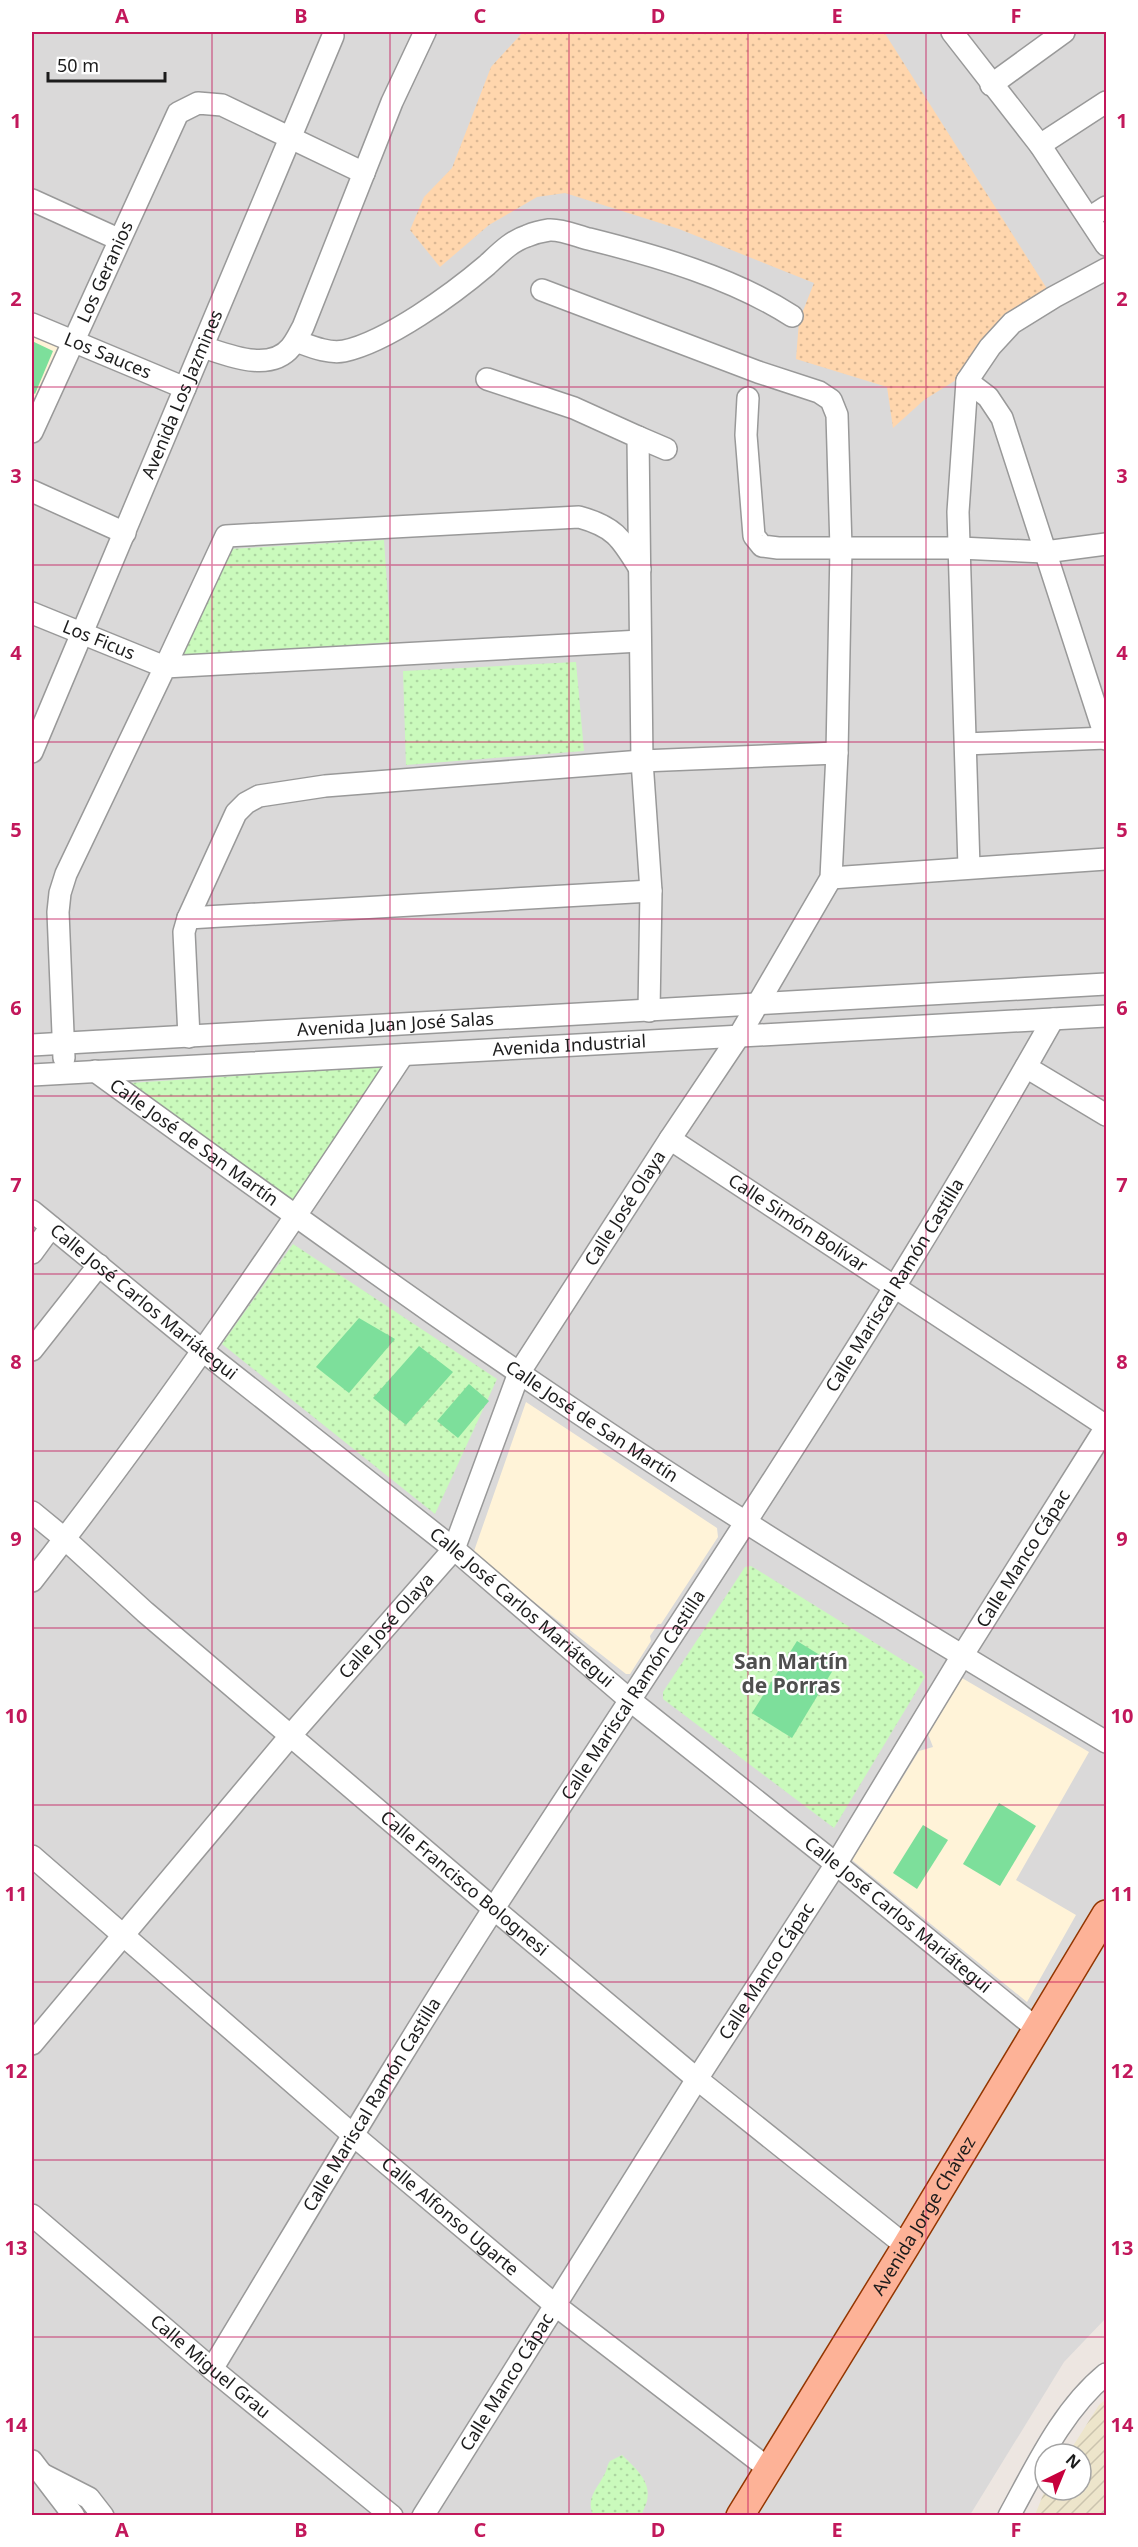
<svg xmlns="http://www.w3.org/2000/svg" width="1138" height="2547" font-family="'Noto Sans',sans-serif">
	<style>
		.residential { fill: #dad9d9 }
		.education { fill: #fff3d8 }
		.farmland { fill: url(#farmland-furrows) }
		.sand { fill: url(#sand-dots) }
		.park { fill: url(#park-dots) }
		.pitch { fill: #7ddf9b }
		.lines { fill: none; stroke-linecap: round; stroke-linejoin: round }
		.minor-casing { stroke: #999; stroke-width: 24 }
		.major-casing { stroke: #933600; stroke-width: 30 }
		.minor { stroke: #fff; stroke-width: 21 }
		.major { stroke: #fdb297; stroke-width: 27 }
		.grid { fill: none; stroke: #c2185b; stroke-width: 1.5; stroke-opacity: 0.55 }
		.labels { text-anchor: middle; stroke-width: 4.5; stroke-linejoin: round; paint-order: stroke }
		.street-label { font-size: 18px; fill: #1c1c1c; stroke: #fff }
		.quarter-label { font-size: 21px; font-weight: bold; fill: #4f4f4f; stroke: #fff }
		.neatline { fill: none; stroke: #c2185b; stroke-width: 2 }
		.grid-label { font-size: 20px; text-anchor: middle; font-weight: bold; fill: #c2185b }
	</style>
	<defs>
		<pattern id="farmland-furrows" width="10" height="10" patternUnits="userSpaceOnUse" patternTransform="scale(1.5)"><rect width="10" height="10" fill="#ede5cb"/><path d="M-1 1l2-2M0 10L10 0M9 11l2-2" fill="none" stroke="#cbc4ae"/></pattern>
		<pattern id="sand-dots" width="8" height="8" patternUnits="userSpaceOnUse" patternTransform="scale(1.5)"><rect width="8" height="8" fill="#ffd6ad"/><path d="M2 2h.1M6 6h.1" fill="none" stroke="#dab794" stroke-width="1.8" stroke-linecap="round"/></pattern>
		<pattern id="park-dots" width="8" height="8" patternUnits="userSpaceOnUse" patternTransform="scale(1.5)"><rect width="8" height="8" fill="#cafabc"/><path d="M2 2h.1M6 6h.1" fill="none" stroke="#add6a1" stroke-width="1.8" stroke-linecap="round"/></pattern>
	</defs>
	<rect width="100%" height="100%" fill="#ede6e1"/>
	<polygon class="residential" points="32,32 1106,32 1106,2318 1064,2362 970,2515 32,2516"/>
	<g class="education">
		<polygon points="32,330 66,344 32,420"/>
		<polygon points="526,1402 717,1528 718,1537 661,1624 658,1624 650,1636 651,1641 630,1674 626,1674 473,1554"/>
		<polygon points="962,1678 1089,1752 1016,1880 1076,1915 1027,2002 852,1860 919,1751 933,1747 928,1734"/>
	</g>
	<polygon class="farmland" points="1106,2399 1106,2515 1035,2515 1045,2490 1081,2490 1081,2454 1068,2454 1099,2405"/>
	<polygon class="sand" points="523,32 884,32 1051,295 976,350 956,380 924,400 893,428 887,387 796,359 799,321 814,283 679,229 565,193 537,197 489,225 440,267 410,230 424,197 452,168 491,67"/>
	<g class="park">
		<polygon points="384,540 391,642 182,658 230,549"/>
		<polygon points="576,662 584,751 406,765 403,671"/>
		<polygon points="389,1066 293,1205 130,1083"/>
		<polygon points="293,1244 497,1379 435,1514 222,1344"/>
		<polygon points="751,1566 922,1672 925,1677 834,1828 663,1699 663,1692 745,1567"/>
		<path d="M 622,2455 C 634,2467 652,2481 647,2501 C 645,2507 643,2510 642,2515 L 593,2515 C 586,2498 597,2489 604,2475 C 607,2471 607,2465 610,2461 Z"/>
	</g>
	<g class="pitch">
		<polygon points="32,341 53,351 35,394 32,392"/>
		<polygon points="359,1318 395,1339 349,1393 316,1367"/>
		<polygon points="419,1346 453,1372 406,1425 373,1398"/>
		<polygon points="469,1384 489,1401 458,1438 437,1421"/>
		<polygon points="797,1641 836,1665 792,1738 752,1713"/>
		<polygon points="999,1803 1036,1826 1000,1886 963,1864"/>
		<polygon points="923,1825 948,1840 917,1889 893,1873"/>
	</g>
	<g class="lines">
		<defs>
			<g id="minor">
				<polyline points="952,32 1040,145 1106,245"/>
				<polyline points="991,85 1064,32"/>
				<polyline points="1040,145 1106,102"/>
				<polyline points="32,200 118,239"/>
				<polyline points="1089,218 1106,207"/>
				<path id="s1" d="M 32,324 L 185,388"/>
				<path d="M 296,341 C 310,346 328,354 344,351 C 387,342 453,294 487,265 C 499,254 511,241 527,236 C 534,233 542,231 549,230 C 561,229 577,236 589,239 C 657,256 733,278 792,316"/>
				<path d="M 203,347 C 228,355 270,373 291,347 C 296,341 299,334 303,327 L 392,102 L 425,32"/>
				<polyline points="487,379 574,408 638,437 642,761 651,891 649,1011"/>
				<polyline points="967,381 988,397 1002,418 1106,739"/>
				<polyline points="748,398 746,435 754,536 762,546 778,548 960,548 1045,552 1106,544"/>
				<path id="s2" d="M 32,432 L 178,113 L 198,103 L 222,105 L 364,173"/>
				<polyline points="638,437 666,449"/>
				<polyline points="32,491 125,533"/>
				<path id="s3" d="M 32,613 L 165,667 L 226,536 L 579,517 C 615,527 621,538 640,569"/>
				<polyline points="966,744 1106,738"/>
				<path id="s4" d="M 32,752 L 333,36"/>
				<polyline points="969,867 958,512 967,381 990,347 1012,323 1054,297 1106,269"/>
				<polyline points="831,878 1106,859"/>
				<polyline points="188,918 651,891"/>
				<polyline points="189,1037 184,932 188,918 236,813 246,803 259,796 325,786 642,761 837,753"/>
				<path id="s5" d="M 32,1045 L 1106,984"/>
				<polyline points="64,1058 58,912 60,893 66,874 165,667 640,641"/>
				<polyline points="1026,1067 1106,1115"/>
				<path id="s6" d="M 95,1071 C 309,1226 523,1382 747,1523 C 865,1598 986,1670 1106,1742"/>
				<path id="s7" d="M 32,1075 L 1106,1016"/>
				<path id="s8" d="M 670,1139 L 1106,1426"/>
				<path id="s9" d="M 32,1211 L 203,1351 L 454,1549 L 631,1701 L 836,1864 L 1037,2029"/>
				<polyline points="32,1253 51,1227"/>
				<polyline points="32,1350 99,1265"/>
				<path id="s10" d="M 32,1512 L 65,1539 L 145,1612 L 494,1909 L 697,2079 L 906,2246"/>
				<path d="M 32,1581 C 164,1412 285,1234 403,1055"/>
				<path id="s11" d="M 32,1856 L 353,2135 L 555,2305 L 769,2469"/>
				<path id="s12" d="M 32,2044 L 291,1735 L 454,1549 L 519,1373 L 670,1139 L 739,1036 L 831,878 L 837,753 L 841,548 L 837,415 L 831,400 L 819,392 L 758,372 L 542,290"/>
				<path id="s13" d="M 32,2215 L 212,2369 L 392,2516"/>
				<path id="s14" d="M 212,2369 C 306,2214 398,2057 496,1905 C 686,1613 882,1323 1053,1019"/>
				<polyline points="32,2461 74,2516"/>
				<polyline points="44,2475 89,2498 103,2516"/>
				<path id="s15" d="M 423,2516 L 697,2079 L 836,1864 L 962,1656 L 1106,1427"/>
				<path d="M 1009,2516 C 1036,2467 1062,2410 1106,2374"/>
			</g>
			<g id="major">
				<path id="s16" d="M 740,2516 L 906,2246 L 1106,1914"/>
			</g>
		</defs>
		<use href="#minor" class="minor-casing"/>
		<use href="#major" class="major-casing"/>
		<use href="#minor" class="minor"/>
		<use href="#major" class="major"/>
	</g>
	<path class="grid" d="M 212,32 L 212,2516M 390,32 L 390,2516M 569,32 L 569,2516M 748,32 L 748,2516M 926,32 L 926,2516M 32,210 L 1106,210M 32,387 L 1106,387M 32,565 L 1106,565M 32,742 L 1106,742M 32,919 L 1106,919M 32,1096 L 1106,1096M 32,1274 L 1106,1274M 32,1451 L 1106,1451M 32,1628 L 1106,1628M 32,1805 L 1106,1805M 32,1982 L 1106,1982M 32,2160 L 1106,2160M 32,2337 L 1106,2337"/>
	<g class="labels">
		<g class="street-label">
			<text dy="6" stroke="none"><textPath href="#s2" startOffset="176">Los Geranios</textPath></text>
			<text dy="6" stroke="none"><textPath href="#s1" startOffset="82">Los Sauces</textPath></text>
			<text dy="6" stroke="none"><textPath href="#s4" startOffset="388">Avenida Los Jazmines</textPath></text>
			<text dy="6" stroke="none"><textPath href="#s3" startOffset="72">Los Ficus</textPath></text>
			<text dy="6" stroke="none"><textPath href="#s5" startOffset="364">Avenida Juan José Salas</textPath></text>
			<text dy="6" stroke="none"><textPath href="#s7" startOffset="538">Avenida Industrial</textPath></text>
			<text dy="6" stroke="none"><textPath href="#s6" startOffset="122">Calle José de San Martín</textPath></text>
			<text dy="6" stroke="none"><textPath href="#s12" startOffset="1034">Calle José Olaya</textPath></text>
			<text dy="6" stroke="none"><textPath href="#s8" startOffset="153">Calle Simón Bolívar</textPath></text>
			<text dy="6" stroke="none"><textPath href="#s14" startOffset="1281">Calle Mariscal Ramón Castilla</textPath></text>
			<text dy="6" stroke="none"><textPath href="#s9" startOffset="144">Calle José Carlos Mariátegui</textPath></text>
			<text dy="6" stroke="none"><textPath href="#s6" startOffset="608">Calle José de San Martín</textPath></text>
			<text dy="6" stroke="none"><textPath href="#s15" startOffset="1130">Calle Manco Cápac</textPath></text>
			<text dy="6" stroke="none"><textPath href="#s9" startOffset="630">Calle José Carlos Mariátegui</textPath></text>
			<text dy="6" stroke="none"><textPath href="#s12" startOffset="548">Calle José Olaya</textPath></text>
			<text dy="6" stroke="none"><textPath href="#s14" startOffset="795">Calle Mariscal Ramón Castilla</textPath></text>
			<text dy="6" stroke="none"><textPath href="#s10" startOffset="570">Calle Francisco Bolognesi</textPath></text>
			<text dy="6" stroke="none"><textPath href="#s9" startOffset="1116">Calle José Carlos Mariátegui</textPath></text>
			<text dy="6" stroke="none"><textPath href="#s15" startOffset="644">Calle Manco Cápac</textPath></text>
			<text dy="6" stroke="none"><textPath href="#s14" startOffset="309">Calle Mariscal Ramón Castilla</textPath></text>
			<text dy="6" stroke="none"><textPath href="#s16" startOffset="352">Avenida Jorge Chávez</textPath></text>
			<text dy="6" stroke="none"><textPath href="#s11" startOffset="552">Calle Alfonso Ugarte</textPath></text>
			<text dy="6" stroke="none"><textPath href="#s13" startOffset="234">Calle Miguel Grau</textPath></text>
			<text dy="6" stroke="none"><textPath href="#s15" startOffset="158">Calle Manco Cápac</textPath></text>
		</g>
		<g class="quarter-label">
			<text x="791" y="1669">San Martín<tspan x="791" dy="24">de Porras</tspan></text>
		</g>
	</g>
	<rect width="1138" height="2547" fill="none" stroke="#ffffff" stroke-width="66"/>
	<g transform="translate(1063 2472) rotate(43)"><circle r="28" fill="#ffffff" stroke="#a4a4a4" stroke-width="1.5"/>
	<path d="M0-4.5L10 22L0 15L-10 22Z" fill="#c7003c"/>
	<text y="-9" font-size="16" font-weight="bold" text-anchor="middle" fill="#1c1c1c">N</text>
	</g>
	<path d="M48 72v9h117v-9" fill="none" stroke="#1c1c1c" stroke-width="3"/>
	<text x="57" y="72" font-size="18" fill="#1c1c1c" stroke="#ffffff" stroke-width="4.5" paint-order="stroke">50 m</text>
	<rect x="33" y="33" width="1072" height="2481" class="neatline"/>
	<g class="grid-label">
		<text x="122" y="23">A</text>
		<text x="301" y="23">B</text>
		<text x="480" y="23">C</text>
		<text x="658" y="23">D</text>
		<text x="837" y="23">E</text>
		<text x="1016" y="23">F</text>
		<text x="16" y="128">1</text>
		<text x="1122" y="128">1</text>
		<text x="16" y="306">2</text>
		<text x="1122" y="306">2</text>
		<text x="16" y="483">3</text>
		<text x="1122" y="483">3</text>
		<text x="16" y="660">4</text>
		<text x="1122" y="660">4</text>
		<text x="16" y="837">5</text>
		<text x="1122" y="837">5</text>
		<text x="16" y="1015">6</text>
		<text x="1122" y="1015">6</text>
		<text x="16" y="1192">7</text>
		<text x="1122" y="1192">7</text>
		<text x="16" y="1369">8</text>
		<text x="1122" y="1369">8</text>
		<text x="16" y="1546">9</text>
		<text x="1122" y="1546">9</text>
		<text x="16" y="1723">10</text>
		<text x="1122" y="1723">10</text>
		<text x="16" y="1901">11</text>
		<text x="1122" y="1901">11</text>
		<text x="16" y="2078">12</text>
		<text x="1122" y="2078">12</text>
		<text x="16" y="2255">13</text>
		<text x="1122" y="2255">13</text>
		<text x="16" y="2432">14</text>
		<text x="1122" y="2432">14</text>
		<text x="122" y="2537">A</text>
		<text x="301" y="2537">B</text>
		<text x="480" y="2537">C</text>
		<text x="658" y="2537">D</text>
		<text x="837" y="2537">E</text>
		<text x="1016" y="2537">F</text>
	</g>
</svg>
